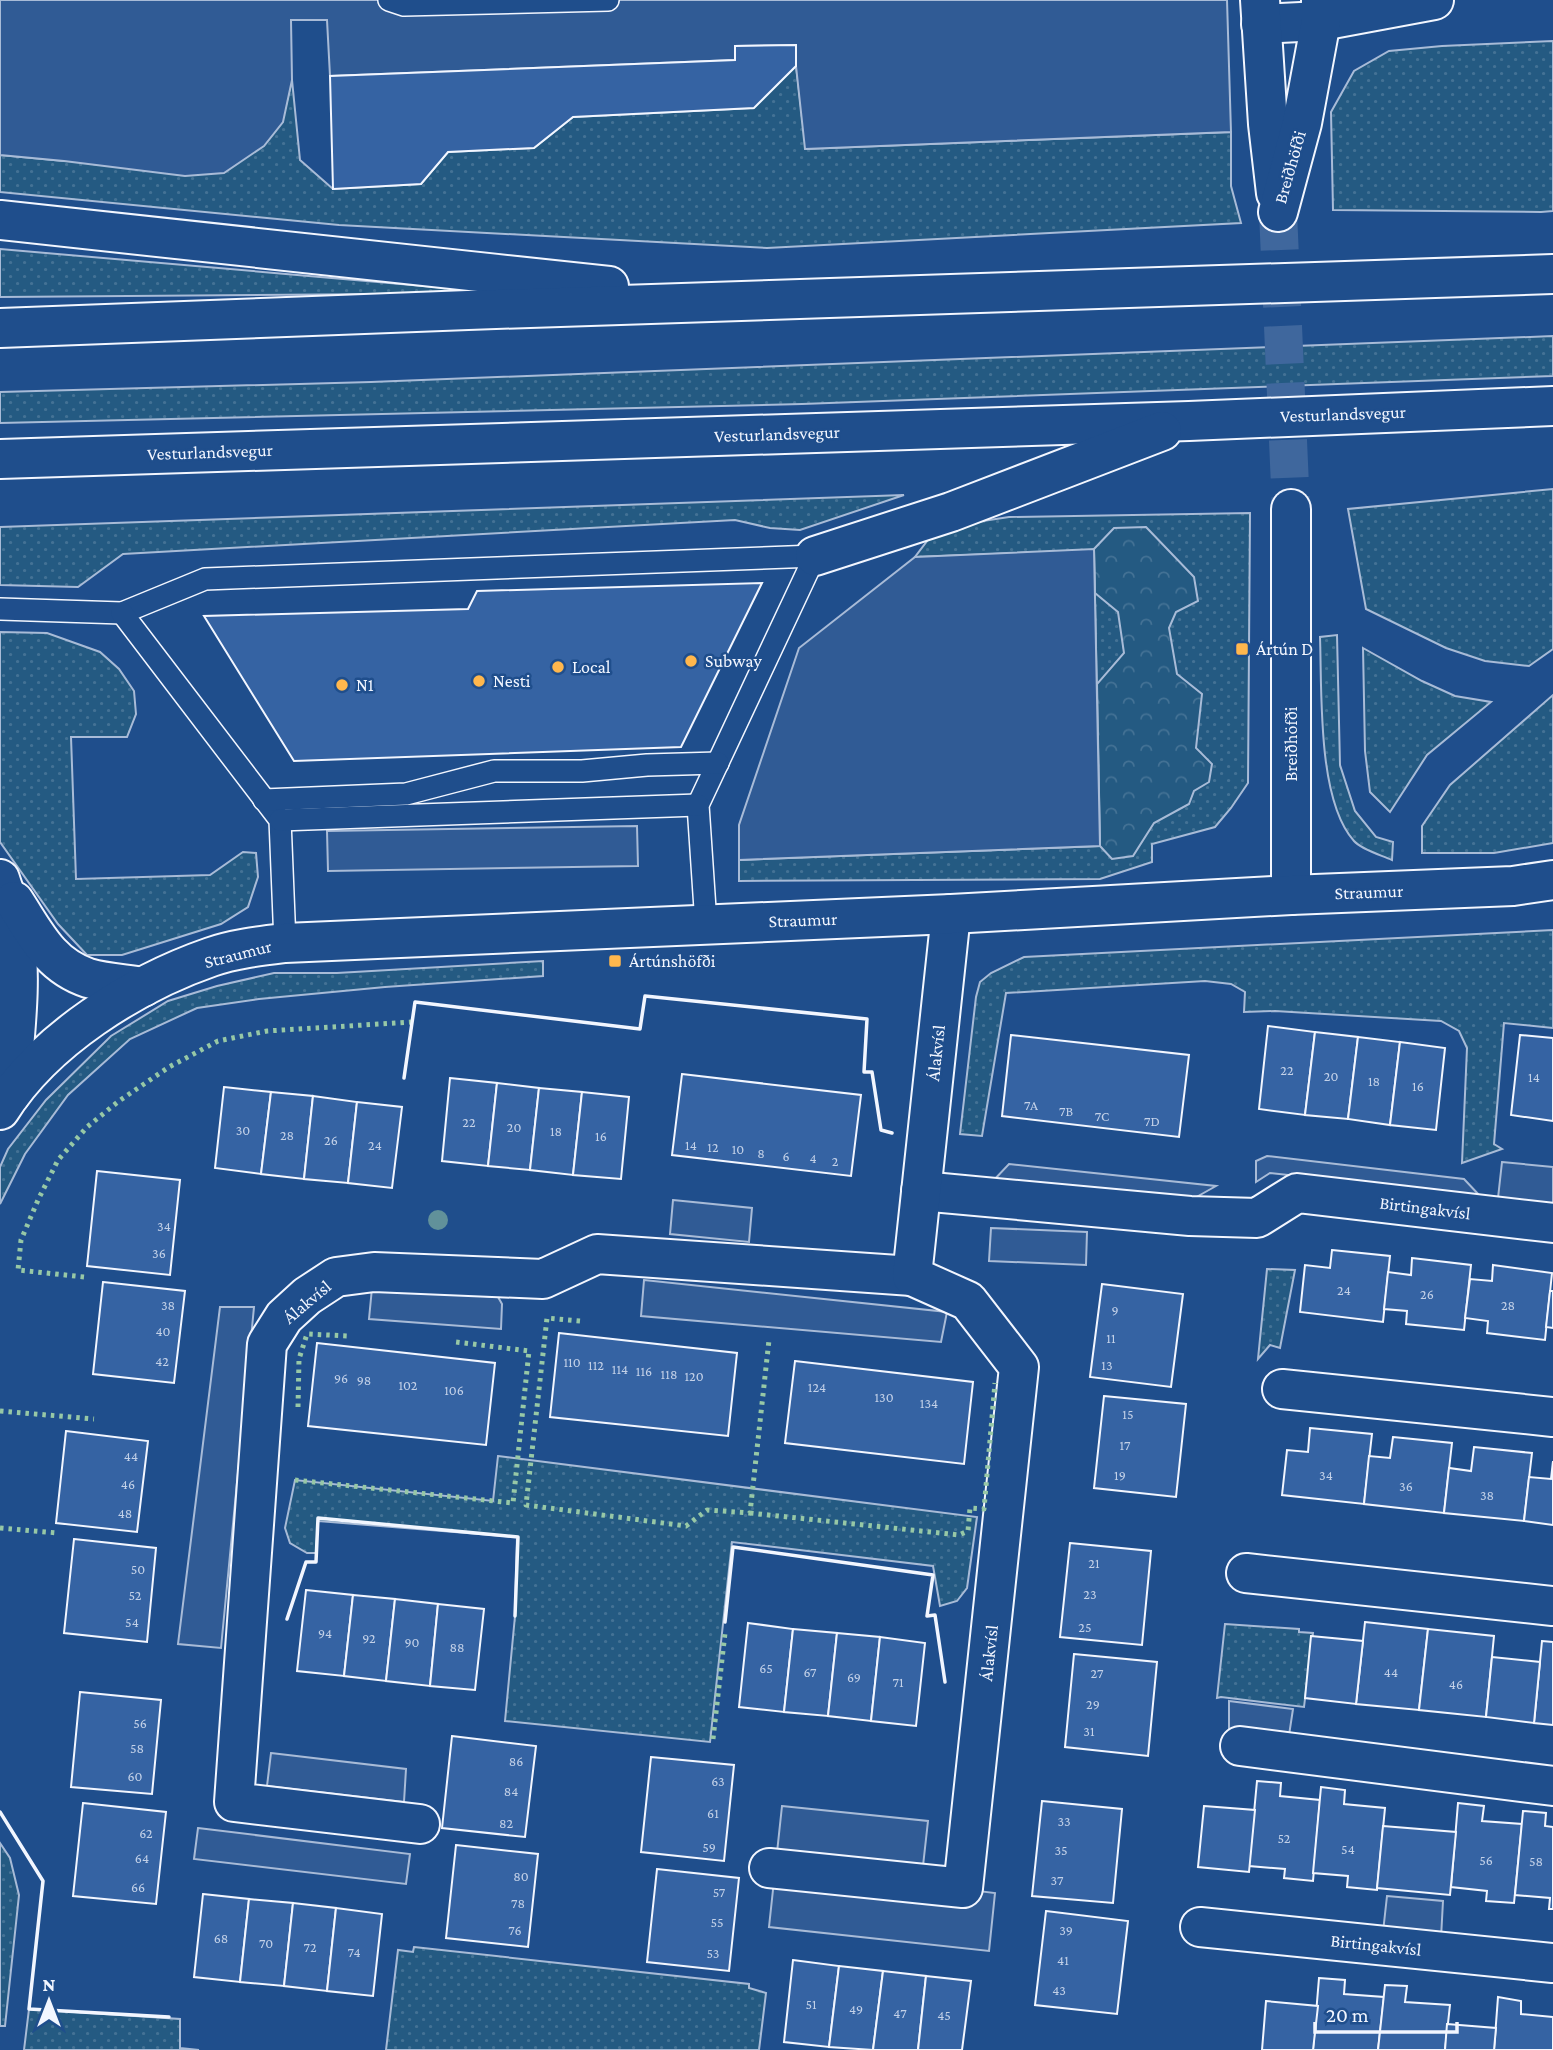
<svg xmlns="http://www.w3.org/2000/svg" width="1553" height="2050" font-family="'Crimson Pro',serif">
	<style>
		.grass { fill: url(#grass-dots); stroke: #a8bbd7; stroke-width: 2 }
		.forest { fill: url(#forest-crowns); stroke: #a8bbd7; stroke-width: 2 }
		.parking { fill: #305b95; stroke: #a8bbd7; stroke-width: 2 }
		.building { fill: #3563a3; stroke: #f2f6ff; stroke-width: 2 }
		.lines { fill: none; stroke-linecap: round; stroke-linejoin: round }
		.tertiary-tunnel { stroke: #3f679d; stroke-width: 38; stroke-dasharray: 38 19; stroke-linecap: butt }
		.service-casing { stroke: #f2f6ff; stroke-width: 24 }
		.minor-casing { stroke: #f2f6ff; stroke-width: 42 }
		.tertiary-casing { stroke: #f2f6ff; stroke-width: 42 }
		.trunk-casing { stroke: #f2f6ff; stroke-width: 42 }
		.service { stroke: #1f4e8c; stroke-width: 21 }
		.minor { stroke: #1f4e8c; stroke-width: 38 }
		.tertiary { stroke: #1f4e8c; stroke-width: 38 }
		.trunk { stroke: #1f4e8c; stroke-width: 38 }
		.hedge { stroke: #97c8a6; stroke-width: 5; stroke-dasharray: 3.5 5; stroke-linecap: butt }
		.wall { stroke: #f2f6ff; stroke-width: 3.5 }
		.tree { fill: #61919a }
		.poi-dot { fill: #ffb74d; stroke: #1f4e8c; stroke-width: 2.5 }
		.labels { text-anchor: middle; stroke-width: 5; stroke-linejoin: round; paint-order: stroke }
		.number-label { font-size: 14px; fill: #c3d1e8 }
		.street-label { font-size: 18px; fill: #f2f6ff; stroke: #1f4e8c }
		.poi-label { font-size: 18px; fill: #f2f6ff; stroke: #1f4e8c; text-anchor: start }
	</style>
	<defs>
		<pattern id="grass-dots" width="8" height="8" patternUnits="userSpaceOnUse" patternTransform="scale(1.75)"><rect width="8" height="8" fill="#245a82"/><path d="M2 2h.1M6 6h.1" fill="none" stroke="#447295" stroke-width="1.8" stroke-linecap="round"/></pattern>
		<pattern id="forest-crowns" width="20" height="18" patternUnits="userSpaceOnUse" patternTransform="scale(1.75)"><rect width="20" height="18" fill="#245a82"/><path d="M2 6a3 3 0 1 1 6 0M12 15a3 3 0 1 1 6 0" fill="none" stroke="#447295"/></pattern>
	</defs>
	<rect width="100%" height="100%" fill="#1f4e8c"/>
	<g class="grass">
		<polygon points="1553,41 1553,211 1541,212 1333,210 1331,112 1354,71 1389,51 1442,46"/>
		<polygon points="796,66 806,149 1231,132 1231,186 1241,223 767,248 339,225 0,192 0,155 64,161 282,122 292,80 300,160 333,189 421,184 448,152 534,148 573,117 753,108"/>
		<polygon points="0,249 504,293 0,297"/>
		<polygon points="1553,336 1553,376 802,404 0,423 0,392 371,382"/>
		<polygon points="1553,489 1553,649 1529,666 1485,661 1446,648 1366,609 1348,509"/>
		<polygon points="904,495 800,530 770,528 735,520 123,554 78,587 0,585 0,527"/>
		<polygon points="1250,513 1248,783 1231,808 1215,827 1152,844 1152,862 1100,879 739,881 739,860 1100,846 1094,550 915,557 937,528 1009,517"/>
		<polygon points="0,632 47,633 100,652 119,669 134,691 136,714 127,737 71,737 76,879 210,875 243,852 256,853 258,877 248,907 221,924 122,955 87,955 58,924 0,842"/>
		<path d="M 1337,635 L 1340,765 L 1355,811 L 1376,837 L 1393,842 L 1392,860 C 1381,855 1362,850 1354,841 C 1317,800 1322,691 1320,637 Z"/>
		<polygon points="1363,648 1422,681 1455,696 1491,702 1427,755 1390,812 1370,792 1365,751"/>
		<polygon points="1553,695 1553,843 1494,853 1422,853 1422,826 1450,785"/>
		<polygon points="1553,930 1553,1028 1504,1023 1494,1144 1502,1149 1462,1163 1467,1048 1459,1031 1441,1021 1275,1011 1244,1012 1245,992 1231,984 1205,981 1006,993 982,1136 960,1134 976,997 980,982 991,973 1024,957"/>
		<polygon points="543,961 543,976 385,987 259,999 197,1008 130,1039 68,1095 25,1154 0,1204 0,1167 8,1149 46,1100 111,1036 168,1001 217,986 274,973 337,973"/>
		<polygon points="1267,1269 1295,1270 1280,1348 1270,1345 1258,1359"/>
		<polygon points="498,1456 977,1517 967,1588 957,1601 940,1606 933,1566 732,1542 710,1742 505,1721 515,1616 517,1537 318,1521 316,1553 307,1553 290,1543 285,1528 295,1480 493,1501"/>
		<polygon points="1225,1624 1299,1629 1299,1632 1313,1633 1304,1707 1221,1697 1217,1698"/>
		<polygon points="0,1843 10,1858 19,1895 5,2026 0,2026"/>
		<polygon points="414,1947 749,1984 749,1988 766,1993 759,2050 386,2050 398,1950 413,1952"/>
		<polygon points="29,2009 180,2019 180,2048 199,2050 24,2050"/>
	</g>
	<polygon class="forest" points="1146,527 1194,577 1198,601 1176,612 1169,628 1177,674 1202,694 1196,748 1212,764 1209,782 1194,791 1189,804 1154,823 1133,856 1112,859 1100,846 1097,684 1124,653 1118,612 1095,593 1094,549 1114,528"/>
	<g class="parking">
		<polygon points="0,0 1227,0 1231,132 805,149 796,66 796,45 735,46 735,60 330,76 327,20 291,20 292,80 283,122 264,146 224,173 185,176 64,161 0,155"/>
		<polygon points="1094,549 1100,846 739,860 739,825 799,648 915,557"/>
		<polygon points="637,826 638,866 328,871 327,831"/>
		<polygon points="1267,1156 1464,1179 1480,1196 1270,1173 1256,1182 1256,1161"/>
		<polygon points="1502,1162 1553,1167 1553,1204 1498,1198"/>
		<polygon points="1009,1164 1216,1186 1191,1200 992,1182"/>
		<polygon points="673,1200 752,1208 749,1242 670,1234"/>
		<polygon points="991,1228 1087,1232 1086,1265 989,1261"/>
		<polygon points="644,1280 947,1312 941,1342 641,1316"/>
		<polygon points="372,1288 498,1297 502,1304 501,1329 369,1319"/>
		<polygon points="220,1307 254,1307 221,1648 178,1644"/>
		<polygon points="1229,1701 1293,1709 1288,1742 1229,1734"/>
		<polygon points="271,1753 406,1769 404,1802 267,1786"/>
		<polygon points="782,1806 928,1821 921,1884 995,1893 989,1951 769,1927"/>
		<polygon points="198,1828 410,1854 406,1884 194,1859"/>
		<polygon points="1387,1896 1443,1901 1441,1938 1383,1932"/>
	</g>
	<g class="building">
		<polygon points="796,45 796,66 754,108 573,117 534,148 448,152 421,184 333,189 330,76 735,60 735,46"/>
		<polygon points="762,583 681,747 294,761 204,616 468,609 477,591"/>
		<polygon points="1268,1026 1315,1032 1305,1115 1259,1109"/>
		<polygon points="1315,1032 1358,1037 1348,1119 1305,1115"/>
		<polygon points="1011,1035 1189,1055 1179,1137 1002,1116"/>
		<polygon points="1520,1035 1553,1038 1553,1121 1511,1115"/>
		<polygon points="1358,1037 1400,1042 1390,1125 1348,1119"/>
		<polygon points="1400,1042 1445,1048 1436,1130 1390,1125"/>
		<polygon points="682,1074 861,1095 851,1176 672,1155"/>
		<polygon points="450,1078 497,1083 488,1166 442,1161"/>
		<polygon points="497,1083 539,1088 530,1170 488,1166"/>
		<polygon points="224,1087 271,1092 261,1174 215,1168"/>
		<polygon points="539,1088 582,1092 573,1175 530,1170"/>
		<polygon points="271,1092 313,1096 304,1179 261,1174"/>
		<polygon points="582,1092 629,1097 621,1179 573,1175"/>
		<polygon points="313,1096 357,1102 348,1183 304,1179"/>
		<polygon points="357,1102 402,1107 392,1188 348,1183"/>
		<polygon points="97,1171 180,1180 170,1275 87,1266"/>
		<polygon points="1332,1250 1390,1256 1383,1322 1300,1312 1305,1265 1330,1268"/>
		<polygon points="1412,1258 1471,1265 1464,1330 1406,1324 1407,1311 1384,1309 1388,1272 1411,1275"/>
		<polygon points="1493,1265 1552,1273 1545,1340 1487,1333 1488,1321 1465,1318 1470,1279 1492,1281"/>
		<polygon points="103,1282 185,1291 174,1383 93,1374"/>
		<polygon points="1102,1284 1183,1294 1171,1387 1090,1377"/>
		<polygon points="1550,1291 1553,1291 1553,1328 1546,1327"/>
		<polygon points="559,1333 737,1353 728,1436 550,1417"/>
		<polygon points="317,1343 495,1363 486,1445 308,1426"/>
		<polygon points="795,1361 973,1382 964,1464 785,1443"/>
		<polygon points="1104,1396 1186,1404 1176,1497 1094,1488"/>
		<polygon points="1310,1428 1372,1434 1364,1504 1282,1495 1287,1450 1308,1452"/>
		<polygon points="66,1431 148,1441 137,1532 56,1523"/>
		<polygon points="1393,1437 1452,1443 1444,1513 1364,1504 1369,1456 1390,1458"/>
		<polygon points="1474,1447 1532,1453 1524,1521 1444,1513 1449,1468 1471,1471"/>
		<polygon points="1553,1461 1553,1525 1524,1521 1529,1477 1551,1479"/>
		<polygon points="74,1539 156,1548 147,1642 64,1633"/>
		<polygon points="1070,1543 1151,1551 1142,1645 1060,1637"/>
		<polygon points="306,1590 353,1595 344,1676 297,1671"/>
		<polygon points="353,1595 395,1599 386,1681 344,1676"/>
		<polygon points="395,1599 438,1604 430,1686 386,1681"/>
		<polygon points="438,1604 484,1609 475,1690 430,1686"/>
		<polygon points="1365,1622 1428,1629 1419,1710 1356,1704"/>
		<polygon points="748,1623 793,1629 784,1712 739,1707"/>
		<polygon points="793,1629 837,1633 828,1716 784,1712"/>
		<polygon points="1428,1629 1494,1636 1486,1717 1419,1710"/>
		<polygon points="837,1633 880,1637 871,1721 828,1716"/>
		<polygon points="1311,1636 1363,1641 1356,1704 1305,1698"/>
		<polygon points="880,1637 925,1643 916,1726 871,1721"/>
		<polygon points="1542,1641 1553,1642 1553,1725 1534,1723"/>
		<polygon points="1074,1654 1157,1662 1148,1756 1065,1747"/>
		<polygon points="1492,1657 1540,1662 1534,1723 1486,1717"/>
		<polygon points="80,1692 161,1700 152,1794 71,1787"/>
		<polygon points="452,1736 536,1746 525,1837 442,1828"/>
		<polygon points="651,1757 734,1765 724,1861 641,1852"/>
		<polygon points="1257,1781 1281,1783 1280,1796 1320,1800 1313,1881 1284,1878 1285,1869 1249,1866"/>
		<polygon points="1321,1787 1345,1790 1344,1804 1385,1808 1377,1890 1347,1887 1348,1876 1313,1873"/>
		<polygon points="1042,1801 1122,1809 1113,1903 1032,1896"/>
		<polygon points="83,1803 166,1812 156,1904 73,1896"/>
		<polygon points="1458,1803 1484,1806 1482,1821 1522,1824 1514,1903 1486,1901 1487,1891 1451,1887"/>
		<polygon points="1204,1806 1255,1810 1249,1872 1198,1867"/>
		<polygon points="1523,1811 1546,1813 1545,1826 1553,1827 1553,1909 1549,1909 1550,1898 1515,1895"/>
		<polygon points="1383,1826 1456,1832 1450,1895 1377,1888"/>
		<polygon points="456,1845 538,1854 528,1947 446,1938"/>
		<polygon points="657,1869 739,1878 729,1971 647,1962"/>
		<polygon points="203,1894 249,1899 240,1982 194,1977"/>
		<polygon points="249,1899 293,1903 284,1986 240,1982"/>
		<polygon points="293,1903 336,1908 327,1991 284,1986"/>
		<polygon points="336,1908 382,1914 373,1996 327,1991"/>
		<polygon points="1046,1911 1128,1921 1117,2014 1035,2005"/>
		<polygon points="793,1960 839,1966 829,2047 784,2042"/>
		<polygon points="839,1966 883,1971 873,2050 829,2047"/>
		<polygon points="883,1971 926,1976 918,2050 873,2050"/>
		<polygon points="926,1976 971,1981 962,2050 918,2050"/>
		<polygon points="1319,1978 1345,1980 1344,1994 1384,1997 1378,2050 1313,2050"/>
		<polygon points="1385,1985 1407,1986 1405,2002 1450,2005 1445,2050 1378,2050"/>
		<polygon points="1498,1997 1521,2001 1521,2014 1553,2017 1553,2050 1494,2050"/>
		<polygon points="1266,2001 1318,2006 1313,2050 1262,2050"/>
		<polygon points="1447,2024 1496,2028 1494,2050 1445,2050"/>
	</g>
	<g class="lines">
		<polyline class="tertiary-tunnel" points="1278,212 1291,509"/>
		<defs>
			<g id="service">
				<polyline points="389,0 404,5 608,0"/>
				<polyline points="0,609 122,613 205,579 815,556 698,805 706,924"/>
				<polyline points="122,613 280,820 285,943"/>
				<polyline points="264,800 406,794 494,771 582,771 647,765 718,763"/>
				<polyline points="280,820 698,805"/>
			</g>
			<g id="minor">
				<polyline points="1261,24 1321,21 1434,0"/>
				<path d="M 0,879 C 5,895 12,911 14,926 C 23,982 14,1039 10,1095"/>
				<path d="M 14,901 C 35,933 49,965 88,978 C 105,983 125,984 143,987"/>
				<polyline points="921,1191 1190,1216 1257,1218 1297,1193 1553,1223"/>
				<polyline points="1282,1389 1553,1417"/>
				<polyline points="1246,1573 1553,1606"/>
				<polyline points="1240,1746 1553,1786"/>
				<polyline points="420,1824 234,1802 267,1344 284,1317 307,1296 336,1277 374,1272 543,1279 597,1254 912,1276"/>
				<polyline points="769,1868 963,1888 1019,1367 968,1301 912,1276 951,914"/>
				<polyline points="1200,1927 1553,1963"/>
			</g>
			<g id="tertiary">
				<polyline points="1260,0 1268,124 1276,193"/>
				<polyline points="1278,212 1302,123 1321,21 1321,0"/>
				<polyline points="1291,509 1291,895"/>
				<path d="M 0,1110 C 44,1040 133,984 211,957 C 234,949 260,946 285,943 L 951,914 L 1291,895 L 1513,886 L 1553,880"/>
			</g>
			<g id="trunk">
				<polyline points="0,220 609,286"/>
				<polyline points="0,328 468,310 1553,274"/>
				<polyline points="0,459 1189,421 1553,406"/>
				<polyline points="815,556 951,512 1162,431"/>
			</g>
		</defs>
		<use href="#service" class="service-casing"/>
		<use href="#minor" class="minor-casing"/>
		<use href="#tertiary" class="tertiary-casing"/>
		<use href="#trunk" class="trunk-casing"/>
		<use href="#service" class="service"/>
		<use href="#minor" class="minor"/>
		<use href="#tertiary" class="tertiary"/>
		<use href="#trunk" class="trunk"/>
		<g class="hedge">
			<polyline points="84,1277 18,1270 21,1240 38,1200 58,1160 87,1127 119,1101 169,1067 218,1041 267,1031 412,1022"/>
			<polyline points="580,1321 547,1318 526,1505 686,1526 707,1510 750,1513 769,1340"/>
			<polyline points="298,1407 299,1359 307,1334 348,1336"/>
			<polyline points="0,1411 94,1419"/>
			<polyline points="295,1480 513,1503 529,1351 456,1342"/>
			<polyline points="750,1513 959,1535 968,1531 970,1508 984,1509 995,1383"/>
			<polyline points="0,1528 58,1533"/>
			<polyline points="713,1739 725,1633"/>
		</g>
		<g class="wall">
			<polyline points="404,1078 415,1002 640,1029 645,996 867,1019 864,1072 872,1072 881,1130 892,1133"/>
			<polyline points="287,1619 306,1562 316,1562 318,1518 518,1537 515,1616"/>
			<polyline points="725,1622 733,1547 933,1575 927,1616 935,1615 945,1682"/>
			<polyline points="0,1812 43,1881 29,2009 169,2017"/>
		</g>
	</g>
	<circle class="tree" cx="438" cy="1220" r="10"/>
	<g class="poi-dot">
		<rect x="1235" y="642" width="14" height="14" rx="3.5"/>
		<circle cx="691" cy="661" r="7"/>
		<circle cx="558" cy="667" r="7"/>
		<circle cx="479" cy="681" r="7"/>
		<circle cx="342" cy="685" r="7"/>
		<rect x="608" y="954" width="14" height="14" rx="3.5"/>
	</g>
	<g class="labels">
		<g class="number-label">
			<text x="1287" y="1075">22</text>
			<text x="1331" y="1081">20</text>
			<text x="1534" y="1082">14</text>
			<text x="1374" y="1086">18</text>
			<text x="1418" y="1091">16</text>
			<text x="1031" y="1110">7A</text>
			<text x="1066" y="1116">7B</text>
			<text x="1102" y="1121">7C</text>
			<text x="1152" y="1126">7D</text>
			<text x="469" y="1127">22</text>
			<text x="514" y="1132">20</text>
			<text x="243" y="1135">30</text>
			<text x="556" y="1136">18</text>
			<text x="287" y="1140">28</text>
			<text x="601" y="1141">16</text>
			<text x="331" y="1145">26</text>
			<text x="375" y="1150">24</text>
			<text x="691" y="1150">14</text>
			<text x="713" y="1152">12</text>
			<text x="738" y="1154">10</text>
			<text x="761" y="1158">8</text>
			<text x="786" y="1161">6</text>
			<text x="813" y="1163">4</text>
			<text x="835" y="1166">2</text>
			<text x="164" y="1231">34</text>
			<text x="159" y="1258">36</text>
			<text x="1344" y="1295">24</text>
			<text x="1427" y="1299">26</text>
			<text x="168" y="1310">38</text>
			<text x="1508" y="1310">28</text>
			<text x="1115" y="1315">9</text>
			<text x="163" y="1336">40</text>
			<text x="1111" y="1343">11</text>
			<text x="162" y="1366">42</text>
			<text x="572" y="1367">110</text>
			<text x="596" y="1370">112</text>
			<text x="1107" y="1370">13</text>
			<text x="620" y="1374">114</text>
			<text x="644" y="1376">116</text>
			<text x="669" y="1379">118</text>
			<text x="694" y="1381">120</text>
			<text x="341" y="1383">96</text>
			<text x="364" y="1385">98</text>
			<text x="408" y="1390">102</text>
			<text x="817" y="1392">124</text>
			<text x="454" y="1395">106</text>
			<text x="884" y="1402">130</text>
			<text x="929" y="1408">134</text>
			<text x="1128" y="1419">15</text>
			<text x="1125" y="1450">17</text>
			<text x="131" y="1461">44</text>
			<text x="1120" y="1480">19</text>
			<text x="1326" y="1480">34</text>
			<text x="128" y="1489">46</text>
			<text x="1406" y="1491">36</text>
			<text x="1487" y="1500">38</text>
			<text x="125" y="1518">48</text>
			<text x="1094" y="1568">21</text>
			<text x="138" y="1574">50</text>
			<text x="1090" y="1599">23</text>
			<text x="135" y="1600">52</text>
			<text x="132" y="1627">54</text>
			<text x="1085" y="1632">25</text>
			<text x="325" y="1638">94</text>
			<text x="369" y="1643">92</text>
			<text x="412" y="1647">90</text>
			<text x="457" y="1652">88</text>
			<text x="766" y="1673">65</text>
			<text x="810" y="1677">67</text>
			<text x="1391" y="1677">44</text>
			<text x="1097" y="1678">27</text>
			<text x="854" y="1682">69</text>
			<text x="898" y="1687">71</text>
			<text x="1456" y="1689">46</text>
			<text x="1093" y="1709">29</text>
			<text x="140" y="1728">56</text>
			<text x="1089" y="1736">31</text>
			<text x="137" y="1753">58</text>
			<text x="516" y="1766">86</text>
			<text x="135" y="1781">60</text>
			<text x="718" y="1786">63</text>
			<text x="511" y="1796">84</text>
			<text x="713" y="1818">61</text>
			<text x="1064" y="1826">33</text>
			<text x="506" y="1828">82</text>
			<text x="146" y="1838">62</text>
			<text x="1284" y="1843">52</text>
			<text x="709" y="1852">59</text>
			<text x="1348" y="1854">54</text>
			<text x="1061" y="1855">35</text>
			<text x="142" y="1863">64</text>
			<text x="1486" y="1865">56</text>
			<text x="1536" y="1866">58</text>
			<text x="521" y="1881">80</text>
			<text x="1057" y="1885">37</text>
			<text x="138" y="1892">66</text>
			<text x="719" y="1897">57</text>
			<text x="518" y="1908">78</text>
			<text x="717" y="1927">55</text>
			<text x="515" y="1935">76</text>
			<text x="1066" y="1935">39</text>
			<text x="221" y="1943">68</text>
			<text x="266" y="1948">70</text>
			<text x="310" y="1952">72</text>
			<text x="354" y="1957">74</text>
			<text x="713" y="1958">53</text>
			<text x="1063" y="1965">41</text>
			<text x="1059" y="1995">43</text>
			<text x="811" y="2009">51</text>
			<text x="856" y="2014">49</text>
			<text x="900" y="2018">47</text>
			<text x="944" y="2020">45</text>
		</g>
		<g class="street-label">
			<text transform="translate(1290 167) rotate(-74)" y="6">Breiðhöfði</text>
			<text transform="translate(1343 414) rotate(-2)" y="6">Vesturlandsvegur</text>
			<text transform="translate(777 434) rotate(-2)" y="6">Vesturlandsvegur</text>
			<text transform="translate(210 452) rotate(-2)" y="6">Vesturlandsvegur</text>
			<text transform="translate(1291 744) rotate(-90)" y="6">Breiðhöfði</text>
			<text transform="translate(1369 892) rotate(-2)" y="6">Straumur</text>
			<text transform="translate(803 920) rotate(-2)" y="6">Straumur</text>
			<text transform="translate(238 954) rotate(-14)" y="6">Straumur</text>
			<text transform="translate(936 1053) rotate(-84)" y="6">Álakvísl</text>
			<text transform="translate(1425 1208) rotate(7)" y="6">Birtingakvísl</text>
			<text transform="translate(307 1302) rotate(-40)" y="6">Álakvísl</text>
			<text transform="translate(989 1653) rotate(-84)" y="6">Álakvísl</text>
			<text transform="translate(1376 1945) rotate(6)" y="6">Birtingakvísl</text>
		</g>
		<g class="poi-label">
			<text x="1256" y="655">Ártún D</text>
			<text x="705" y="667">Subway</text>
			<text x="572" y="673">Local</text>
			<text x="493" y="687">Nesti</text>
			<text x="356" y="691">N1</text>
			<text x="629" y="967">Ártúnshöfði</text>
		</g>
	</g>
	<g transform="translate(49 2001)" stroke="#1f4e8c" stroke-width="5" paint-order="stroke">
	<path d="M0-5L12 26L0 18L-12 26Z" fill="#f2f6ff"/>
	<text y="-10" font-size="19" font-weight="bold" text-anchor="middle" fill="#f2f6ff">N</text>
	</g>
	<path d="M1315 2022v10h142v-10" fill="none" stroke="#f2f6ff" stroke-width="3.5"/>
	<text x="1326" y="2022" font-size="21" fill="#f2f6ff" stroke="#1f4e8c" stroke-width="5" paint-order="stroke">20 m</text>
</svg>
